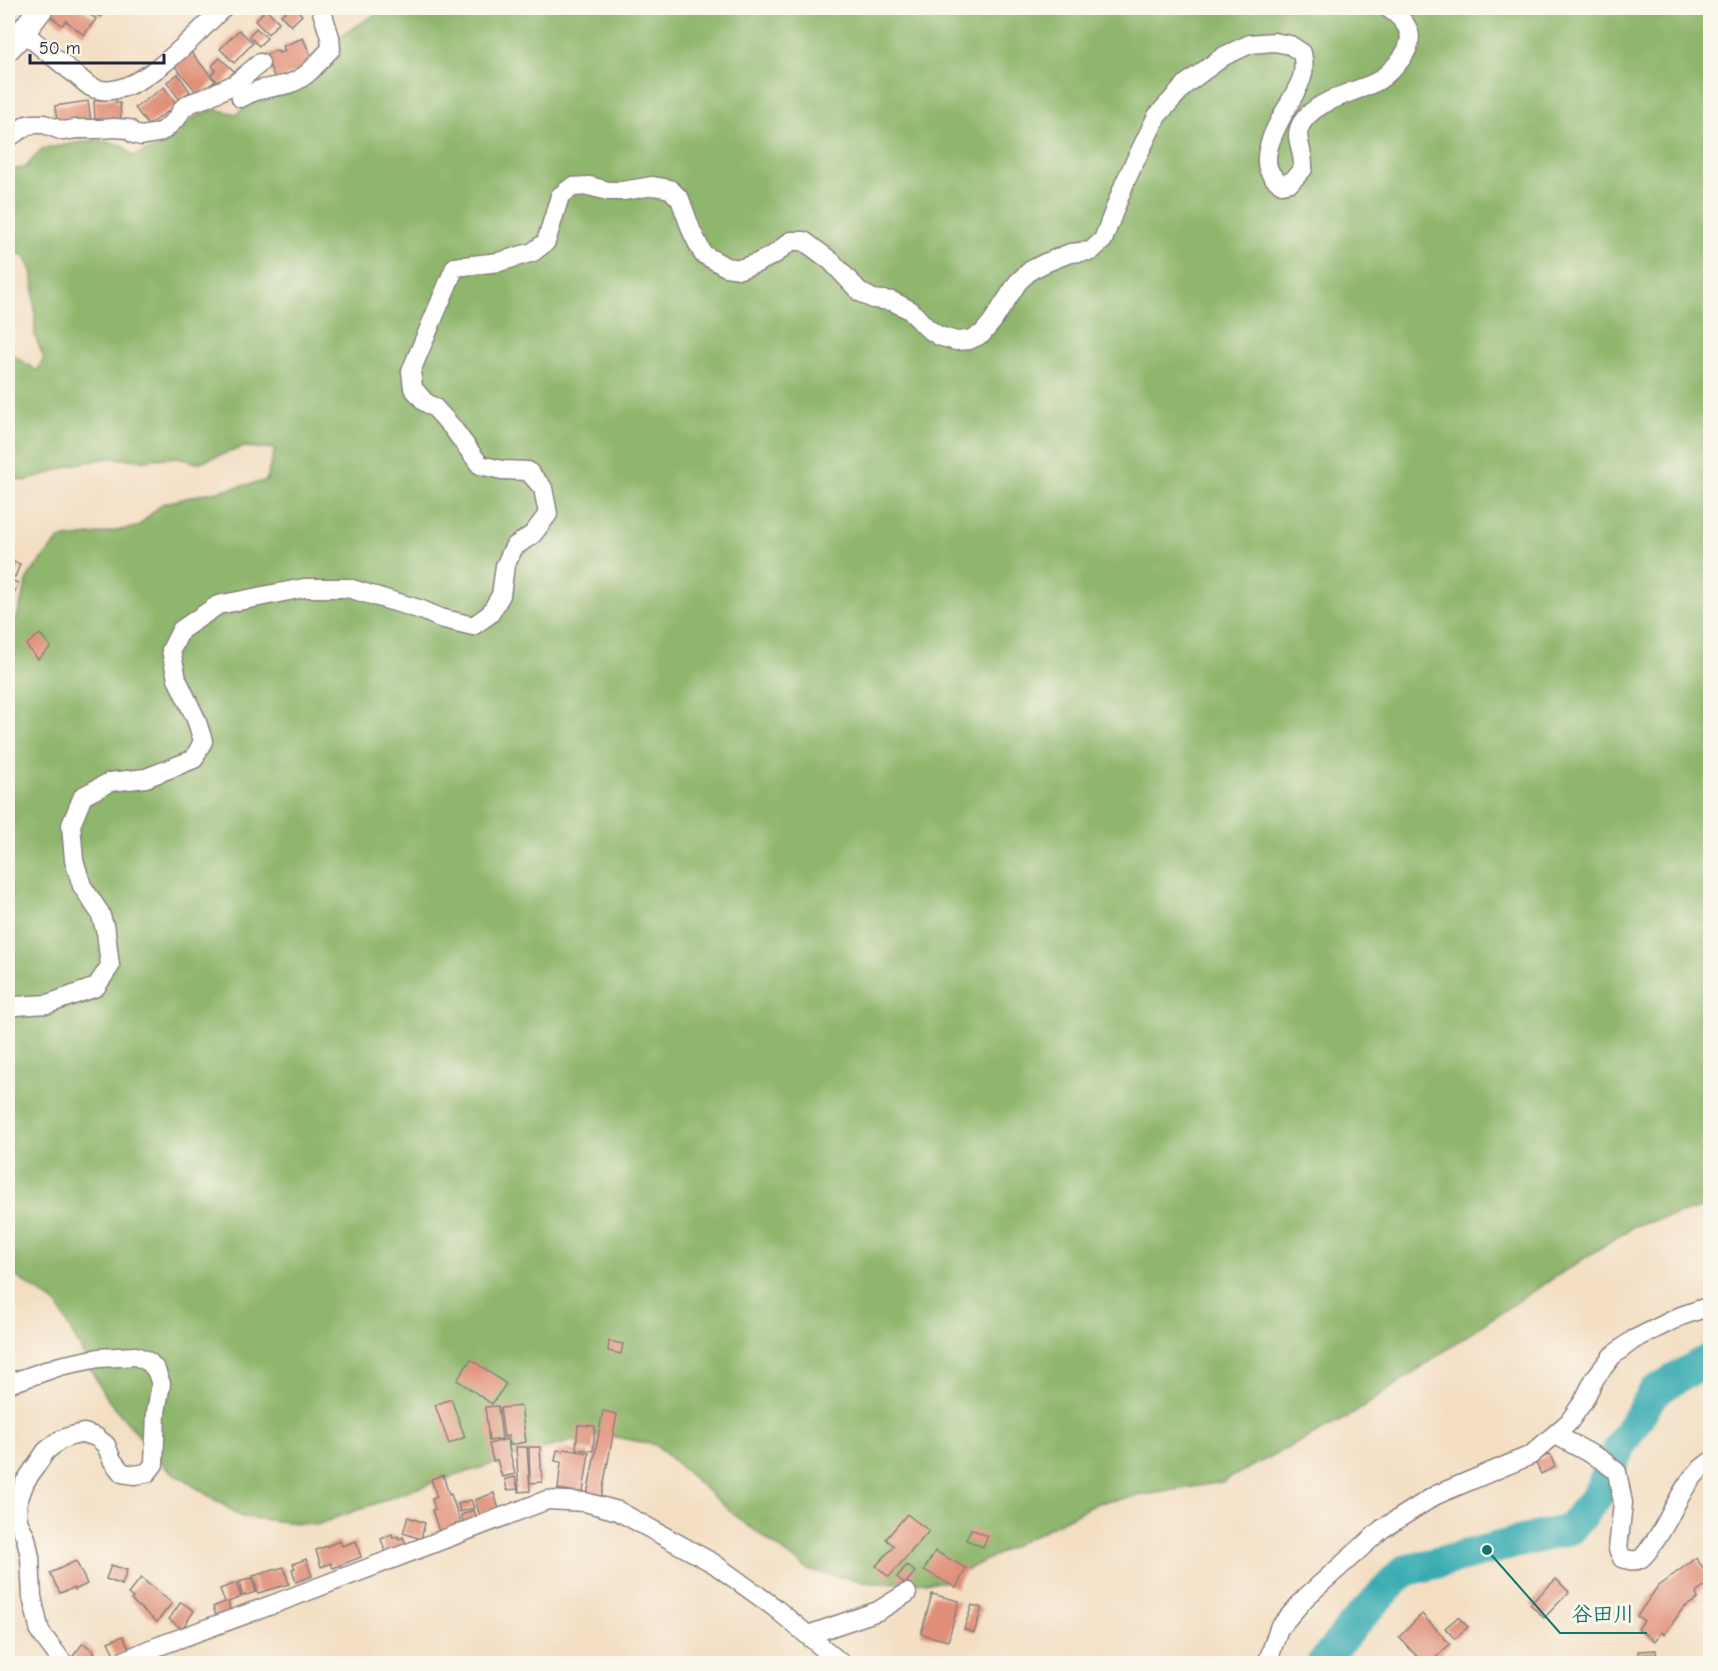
<svg xmlns="http://www.w3.org/2000/svg" width="1718" height="1671" font-family="'Comic Neue','Klee One',sans-serif">
	<style>
		.forest { fill: #8eb66c; stroke: #586c54; stroke-width: 1.5 }
		.lines { fill: none; stroke-linecap: round; stroke-linejoin: round }
		.river { stroke: #39abb2; stroke-width: 32 }
		.building { fill: #e08f78 }
		.minor-casing { stroke: #8a807e; stroke-width: 21 }
		.major-casing { stroke: #8a807e; stroke-width: 27 }
		.minor { stroke: #fff; stroke-width: 18 }
		.major { stroke: #fff; stroke-width: 24 }
		.leader { fill: none; stroke: #0f766e; stroke-width: 2 }
		.callout-dot { fill: #0f766e; stroke: #fbf7ec; stroke-width: 2 }
		.callout-label { font-size: 21px; text-anchor: middle; font-weight: bold; fill: #0f766e; stroke: #fbf7ec; stroke-width: 6; stroke-linejoin: round; paint-order: stroke }
	</style>
	<rect width="100%" height="100%" fill="#fbf7ec"/>
	<filter id="ink" filterUnits="userSpaceOnUse"><feTurbulence type="fractalNoise" baseFrequency=".0167" numOctaves="2"/><feDisplacementMap in="SourceGraphic" scale="12" xChannelSelector="R" yChannelSelector="G"/><feConvolveMatrix kernelMatrix="1 2 1 2 8 2 1 2 1" color-interpolation-filters="sRGB"/></filter>
	<filter id="wash" filterUnits="userSpaceOnUse"><feTurbulence type="fractalNoise" baseFrequency=".008" numOctaves="4" result="noise"/><feDisplacementMap in="SourceGraphic" scale="24" xChannelSelector="R" yChannelSelector="G"/><feGaussianBlur stdDeviation="1.35" result="paint"/><feColorMatrix in="noise" values="0 0 0 0 0 0 0 0 0 0 0 0 0 0 0 0 0 1.4 0 .05"/><feComposite in="paint" operator="in"/></filter>
	<g filter="url(#wash)">
		<rect width="100%" height="100%" fill="#f3dec2"/>
		<polygon class="forest" points="386,8 1710,8 1710,1206 1634,1226 1504,1310 1353,1414 1222,1482 1097,1503 943,1582 871,1583 809,1570 739,1519 656,1445 602,1434 530,1452 423,1486 316,1525 242,1517 167,1469 105,1396 57,1304 8,1271 8,623 16,620 29,575 59,539 99,534 137,527 162,504 203,494 266,481 275,449 244,447 197,463 178,457 143,460 109,458 76,464 25,481 8,476 8,356 12,354 37,371 44,358 35,336 35,315 33,274 26,258 20,254 8,249 8,170 25,168 42,149 95,140 121,145 133,156 162,146 179,134 193,118 214,109 237,114 253,99 314,78 332,61 339,37"/>
		<g class="lines">
			<polyline class="river" points="1322,1664 1351,1627 1404,1571 1570,1529 1597,1496 1620,1446 1654,1392 1698,1365 1710,1359"/>
		</g>
		<g id="blocks">
			<g class="building">
				<polygon points="52,8 81,8 96,19 84,35 66,21 62,25 48,14"/>
				<polygon points="87,8 107,8 101,17"/>
				<polygon points="290,8 295,8 302,15 291,26 281,15"/>
				<polygon points="266,9 279,22 268,34 255,21"/>
				<polygon points="256,28 267,38 259,46 249,36"/>
				<polygon points="239,30 253,43 234,63 220,49"/>
				<polygon points="303,38 313,61 308,67 276,81 265,55 277,50 279,53 285,51 283,46"/>
				<polygon points="190,51 215,81 199,95 174,65"/>
				<polygon points="220,58 235,72 221,85 211,75 216,70 212,66"/>
				<polygon points="178,74 190,92 179,99 167,82"/>
				<polygon points="8,75 14,82 8,88 14,95 8,101"/>
				<polygon points="164,87 177,105 148,125 135,108"/>
				<polygon points="115,98 116,103 120,103 121,119 95,122 94,101"/>
				<polygon points="88,101 91,121 58,126 55,106"/>
				<polygon points="8,560 20,564 15,577 8,575"/>
				<polygon points="8,579 18,583 8,612"/>
				<polygon points="40,634 51,647 38,659 26,645"/>
				<polygon points="609,1341 623,1344 621,1354 608,1351"/>
				<polygon points="471,1359 506,1384 492,1404 457,1380"/>
				<polygon points="451,1399 465,1437 449,1444 435,1405"/>
				<polygon points="498,1406 502,1439 489,1441 485,1407"/>
				<polygon points="521,1406 526,1442 510,1445 509,1436 504,1437 500,1408"/>
				<polygon points="603,1411 617,1414 601,1498 587,1495"/>
				<polygon points="578,1425 595,1426 593,1451 576,1449"/>
				<polygon points="507,1439 515,1474 502,1477 497,1460 493,1461 489,1444"/>
				<polygon points="516,1447 527,1447 530,1491 519,1492"/>
				<polygon points="529,1447 540,1447 542,1482 530,1483"/>
				<polygon points="564,1449 589,1453 583,1493 558,1489 561,1462 555,1461 557,1450 563,1451"/>
				<polygon points="1550,1454 1555,1467 1541,1474 1535,1461"/>
				<polygon points="443,1475 449,1495 451,1494 461,1524 439,1531 432,1510 435,1509 432,1499 437,1497 431,1479"/>
				<polygon points="515,1477 518,1489 507,1490 505,1479"/>
				<polygon points="494,1493 499,1509 480,1516 475,1500"/>
				<polygon points="471,1500 474,1508 460,1512 458,1504"/>
				<polygon points="474,1510 477,1519 464,1524 461,1515"/>
				<polygon points="907,1514 929,1531 889,1577 876,1566 894,1546 886,1539"/>
				<polygon points="408,1517 425,1523 421,1539 403,1533"/>
				<polygon points="971,1529 988,1536 983,1547 966,1540"/>
				<polygon points="392,1534 393,1538 398,1536 399,1539 403,1537 406,1544 401,1546 402,1548 386,1554 381,1539"/>
				<polygon points="340,1541 342,1546 356,1541 361,1557 333,1568 331,1563 321,1567 316,1550"/>
				<polygon points="935,1551 966,1568 956,1588 924,1570"/>
				<polygon points="1696,1558 1710,1578 1710,1582 1696,1593 1698,1599 1683,1608 1665,1634 1661,1632 1655,1641 1638,1629 1644,1621 1637,1616 1658,1586"/>
				<polygon points="306,1559 312,1576 296,1582 292,1569 295,1568 293,1564"/>
				<polygon points="76,1561 87,1584 75,1590 74,1588 60,1593 50,1573"/>
				<polygon points="111,1565 127,1570 122,1585 106,1579"/>
				<polygon points="907,1565 915,1572 905,1584 897,1577"/>
				<polygon points="284,1567 289,1584 258,1593 253,1576"/>
				<polygon points="141,1578 172,1603 157,1622 131,1600 133,1598 128,1594"/>
				<polygon points="252,1578 256,1592 242,1596 239,1582"/>
				<polygon points="1556,1579 1569,1592 1544,1618 1530,1604"/>
				<polygon points="236,1583 241,1597 228,1602 231,1613 217,1618 213,1607 225,1602 220,1589"/>
				<polygon points="932,1594 959,1601 948,1641 921,1634"/>
				<polygon points="181,1602 194,1611 182,1629 169,1619"/>
				<polygon points="972,1605 982,1608 974,1633 964,1629"/>
				<polygon points="1422,1614 1450,1644 1429,1664 1424,1664 1399,1637"/>
				<polygon points="1458,1617 1468,1627 1455,1639 1445,1628"/>
				<polygon points="123,1636 129,1649 115,1656 108,1642"/>
				<polygon points="83,1643 95,1652 86,1664 73,1656"/>
				<polygon points="1656,1650 1657,1664 1638,1664 1638,1651"/>
			</g>
		</g>
	</g>
	<g filter="url(#ink)">
		<use href="#blocks" fill-opacity="0" stroke="#8a807e" stroke-width="1.5"/>
		<g class="lines">
			<defs>
				<g id="minor">
					<path d="M 23,32 C 40,46 58,61 76,75 C 81,79 86,84 91,87 C 132,107 197,33 223,8"/>
					<path d="M 241,98 C 258,87 273,89 291,83 C 309,77 318,61 331,49 L 330,37 L 322,12 L 323,8"/>
					<polyline points="8,138 27,125 34,124 44,124 63,131 76,129 100,129 114,128 129,129 134,134 141,136 157,133 164,130 177,118 183,108 191,103 205,98 235,84 260,63"/>
					<path d="M 8,1005 L 16,1006 L 48,1004 L 96,987 L 110,966 L 106,932 L 100,913 L 82,886 L 74,860 L 71,825 L 83,796 L 110,782 L 146,778 L 194,759 L 203,741 L 196,719 L 177,679 L 171,650 L 181,630 L 218,605 L 304,588 L 348,588 L 422,610 L 440,618 L 473,626 L 490,614 L 501,595 L 505,566 L 514,547 L 533,534 L 548,514 L 543,488 L 528,471 L 502,470 L 480,465 L 452,427 L 435,408 L 425,402 L 413,388 L 411,371 L 455,267 L 499,262 L 533,252 L 546,242 L 560,196 L 572,187 L 589,186 L 608,191 L 623,191 L 653,186 L 670,189 L 680,199 L 692,232 L 703,254 L 726,267 L 740,269 L 757,263 L 775,254 L 791,241 L 804,241 L 831,261 L 860,292 L 873,299 L 892,301 L 910,310 L 927,328 L 939,336 L 956,341 L 969,340 L 982,334 L 992,322 L 1018,282 L 1031,270 L 1045,263 L 1070,253 L 1091,251 L 1103,240 L 1125,182 L 1157,116 L 1186,84 L 1224,56 L 1250,44 L 1274,42 L 1290,45 L 1302,53 C 1304,62 1305,71 1301,80 C 1291,108 1243,162 1282,184 L 1291,182 L 1303,169 C 1303,165 1303,160 1302,156 C 1301,146 1296,138 1299,129 C 1308,102 1353,93 1376,82 C 1384,78 1391,70 1397,64 C 1418,40 1412,25 1388,8"/>
					<polyline points="8,1384 60,1366 99,1358 136,1356 149,1362 156,1370 161,1384 156,1412 154,1464 147,1473 135,1475 122,1473 112,1460 106,1445 96,1437 84,1433 71,1436 60,1440 46,1451 25,1482 17,1504 18,1521 26,1538 30,1557 32,1597 40,1632 64,1664"/>
					<path d="M 1556,1435 L 1602,1460 L 1617,1472 L 1623,1503 L 1618,1549 L 1622,1558 C 1629,1560 1634,1562 1640,1559 C 1645,1556 1649,1549 1652,1545 C 1673,1518 1680,1481 1710,1462"/>
					<polyline points="808,1635 878,1611 907,1593"/>
					<polyline points="117,1664 148,1650 274,1604 547,1500 585,1502 618,1511 713,1563 774,1607 842,1664"/>
					<polyline points="1267,1664 1279,1628 1306,1597 1382,1529 1436,1495 1531,1455 1569,1422 1583,1402 1595,1378 1612,1356 1633,1340 1681,1316 1710,1306"/>
				</g>
				<polyline id="major" points="8,48 23,32 41,8"/>
			</defs>
			<use href="#minor" class="minor-casing"/>
			<use href="#major" class="major-casing"/>
			<use href="#minor" class="minor"/>
			<use href="#major" class="major"/>
		</g>
	</g>
	<path class="leader" d="M1487 1550L1560 1633H1647"/>
	<circle class="callout-dot" cx="1487" cy="1550" r="6"/>
	<g class="callout-label">
		<text x="1603" y="1621">谷田川</text>
	</g>
	<rect width="1718" height="1671" fill="none" stroke="#fbf7ec" stroke-width="30"/>
	<path d="M30 54v9h134v-9" fill="none" stroke="#22223b" stroke-width="3"/>
	<text x="39" y="54" font-size="18" fill="#22223b" stroke="#fbf7ec" stroke-width="4.5" paint-order="stroke">50 m</text>
</svg>
